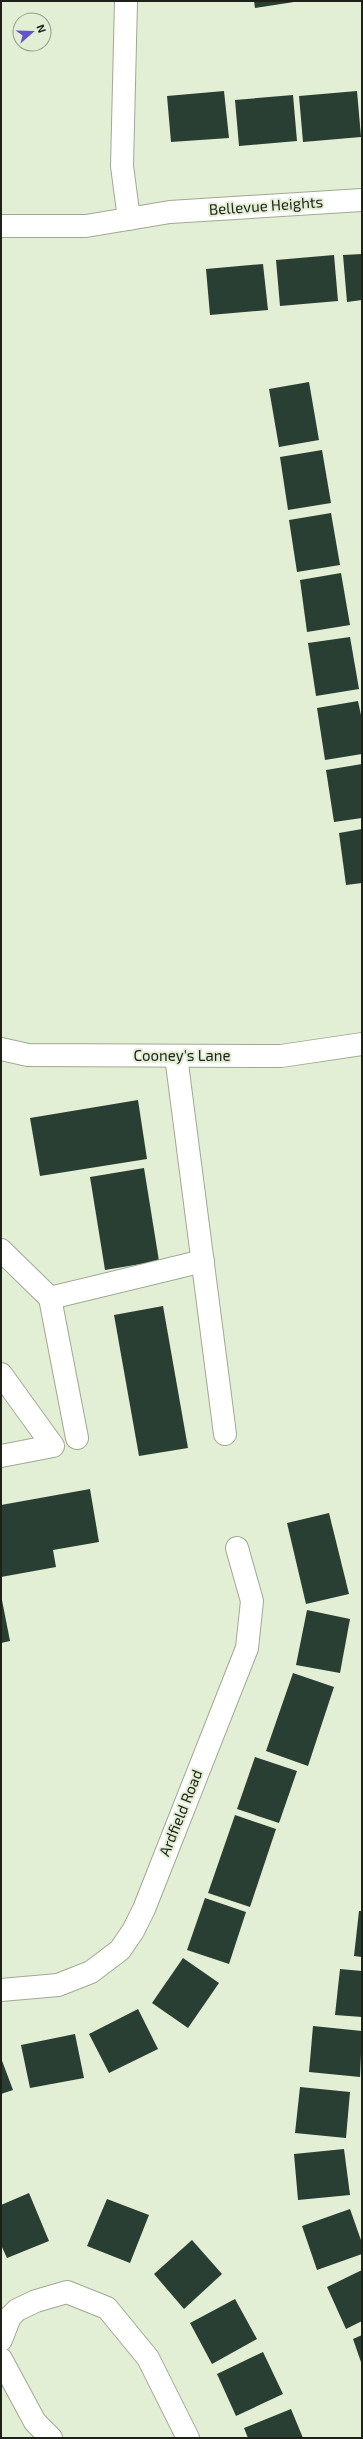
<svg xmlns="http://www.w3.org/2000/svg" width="363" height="2439" font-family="'Exo 2',sans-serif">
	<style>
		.building { fill: #293f33 }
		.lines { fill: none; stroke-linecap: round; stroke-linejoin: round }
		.street-casing { stroke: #9fa992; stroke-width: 24 }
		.secondary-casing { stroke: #9fa992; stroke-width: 24 }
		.street { stroke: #fff; stroke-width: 22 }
		.secondary { stroke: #fff; stroke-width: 22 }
		.labels { text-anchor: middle; stroke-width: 4; stroke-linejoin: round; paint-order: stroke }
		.street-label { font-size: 15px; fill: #1d2118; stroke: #e3efd5 }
	</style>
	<rect width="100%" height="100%" fill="#e3efd5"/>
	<g class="building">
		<polygon points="254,1 293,1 294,2 255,8"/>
		<polygon points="224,91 229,138 171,142 167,96"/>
		<polygon points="357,91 361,137 303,142 299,96"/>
		<polygon points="293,95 297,141 239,146 235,100"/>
		<polygon points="362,254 362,300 347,302 343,255"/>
		<polygon points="334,255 338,301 280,306 276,260"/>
		<polygon points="263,264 268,310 210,315 206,269"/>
		<polygon points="309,382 319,440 279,447 269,389"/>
		<polygon points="322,450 331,503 288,510 280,457"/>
		<polygon points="331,513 340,565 297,572 289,520"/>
		<polygon points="341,573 350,625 307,632 300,580"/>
		<polygon points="350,637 359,689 316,696 308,643"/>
		<polygon points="358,701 362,720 362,754 325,760 317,708"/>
		<polygon points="362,764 362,818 334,822 326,770"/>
		<polygon points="362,829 362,883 346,885 339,833"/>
		<polygon points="138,1100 147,1159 40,1176 30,1118"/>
		<polygon points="144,1168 159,1261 105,1270 90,1177"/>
		<polygon points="163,1306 188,1448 139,1456 114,1315"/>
		<polygon points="90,1489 99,1542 53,1550 56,1567 1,1577 1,1505"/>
		<polygon points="329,1513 349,1594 306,1604 287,1523"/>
		<polygon points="1,1595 10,1641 1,1643"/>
		<polygon points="307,1610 350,1619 340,1673 296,1665"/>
		<polygon points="293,1673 334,1687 308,1766 266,1751"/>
		<polygon points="255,1757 297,1771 279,1823 237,1809"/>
		<polygon points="235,1815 276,1829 250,1907 208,1893"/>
		<polygon points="205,1898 246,1912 229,1964 187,1950"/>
		<polygon points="359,1911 362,1911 362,1957 354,1956"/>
		<polygon points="183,1958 219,1983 188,2028 152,2003"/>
		<polygon points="340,1969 362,1971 362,2017 335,2015"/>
		<polygon points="138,2009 158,2049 109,2073 89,2034"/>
		<polygon points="313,2026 362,2031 360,2077 309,2072"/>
		<polygon points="75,2034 84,2078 30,2088 21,2045"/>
		<polygon points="1,2058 13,2090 1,2094"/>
		<polygon points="300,2087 350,2092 346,2138 295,2133"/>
		<polygon points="344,2149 350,2195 298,2200 294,2154"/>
		<polygon points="29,2193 49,2241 7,2258 1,2245 1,2205"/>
		<polygon points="107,2199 149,2215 130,2263 87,2246"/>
		<polygon points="350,2209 362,2243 362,2254 317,2270 302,2226"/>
		<polygon points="192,2240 222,2274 184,2309 154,2274"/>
		<polygon points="362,2270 362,2321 346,2329 327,2287"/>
		<polygon points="235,2299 257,2339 212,2364 190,2323"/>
		<polygon points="362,2335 362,2365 353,2339"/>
		<polygon points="263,2352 283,2394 236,2416 217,2374"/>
		<polygon points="291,2409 303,2438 248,2438 244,2428"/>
	</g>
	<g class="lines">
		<defs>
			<g id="street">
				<polyline points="126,1 122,166 129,219"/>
				<polyline points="1,226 86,226 170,212 362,200"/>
				<polyline points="176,1056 225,1434"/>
				<polyline points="1,1250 50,1298 203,1261"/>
				<polyline points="50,1298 77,1438"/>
				<polyline points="1,1374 53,1446 1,1456"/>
				<polyline points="1,1990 58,1985 91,1972 120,1950 133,1931 144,1909 247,1648 252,1601 237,1548"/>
				<polyline points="1,2340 10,2317 17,2310 36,2301 67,2292 107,2308 148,2358 188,2438"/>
				<polyline points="1,2359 35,2422 51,2438"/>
			</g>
			<polyline id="secondary" points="1,1049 28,1055 281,1056 362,1044"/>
		</defs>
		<use href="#street" class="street-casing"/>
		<use href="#secondary" class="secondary-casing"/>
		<use href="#street" class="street"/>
		<use href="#secondary" class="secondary"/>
	</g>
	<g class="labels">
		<g class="street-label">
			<text transform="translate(266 206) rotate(-4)" y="5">Bellevue Heights</text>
			<text x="182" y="1061">Cooney's Lane</text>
			<text transform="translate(181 1813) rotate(-68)" y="5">Ardfield Road</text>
		</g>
	</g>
	<rect width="363" height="2439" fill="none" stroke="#1d2118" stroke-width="4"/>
	<g transform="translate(32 32) rotate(70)"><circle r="19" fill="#e3efd5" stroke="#949d89"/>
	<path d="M0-3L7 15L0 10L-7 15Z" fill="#6752cb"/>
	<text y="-6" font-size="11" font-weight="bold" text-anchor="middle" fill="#1d2118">N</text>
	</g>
</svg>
